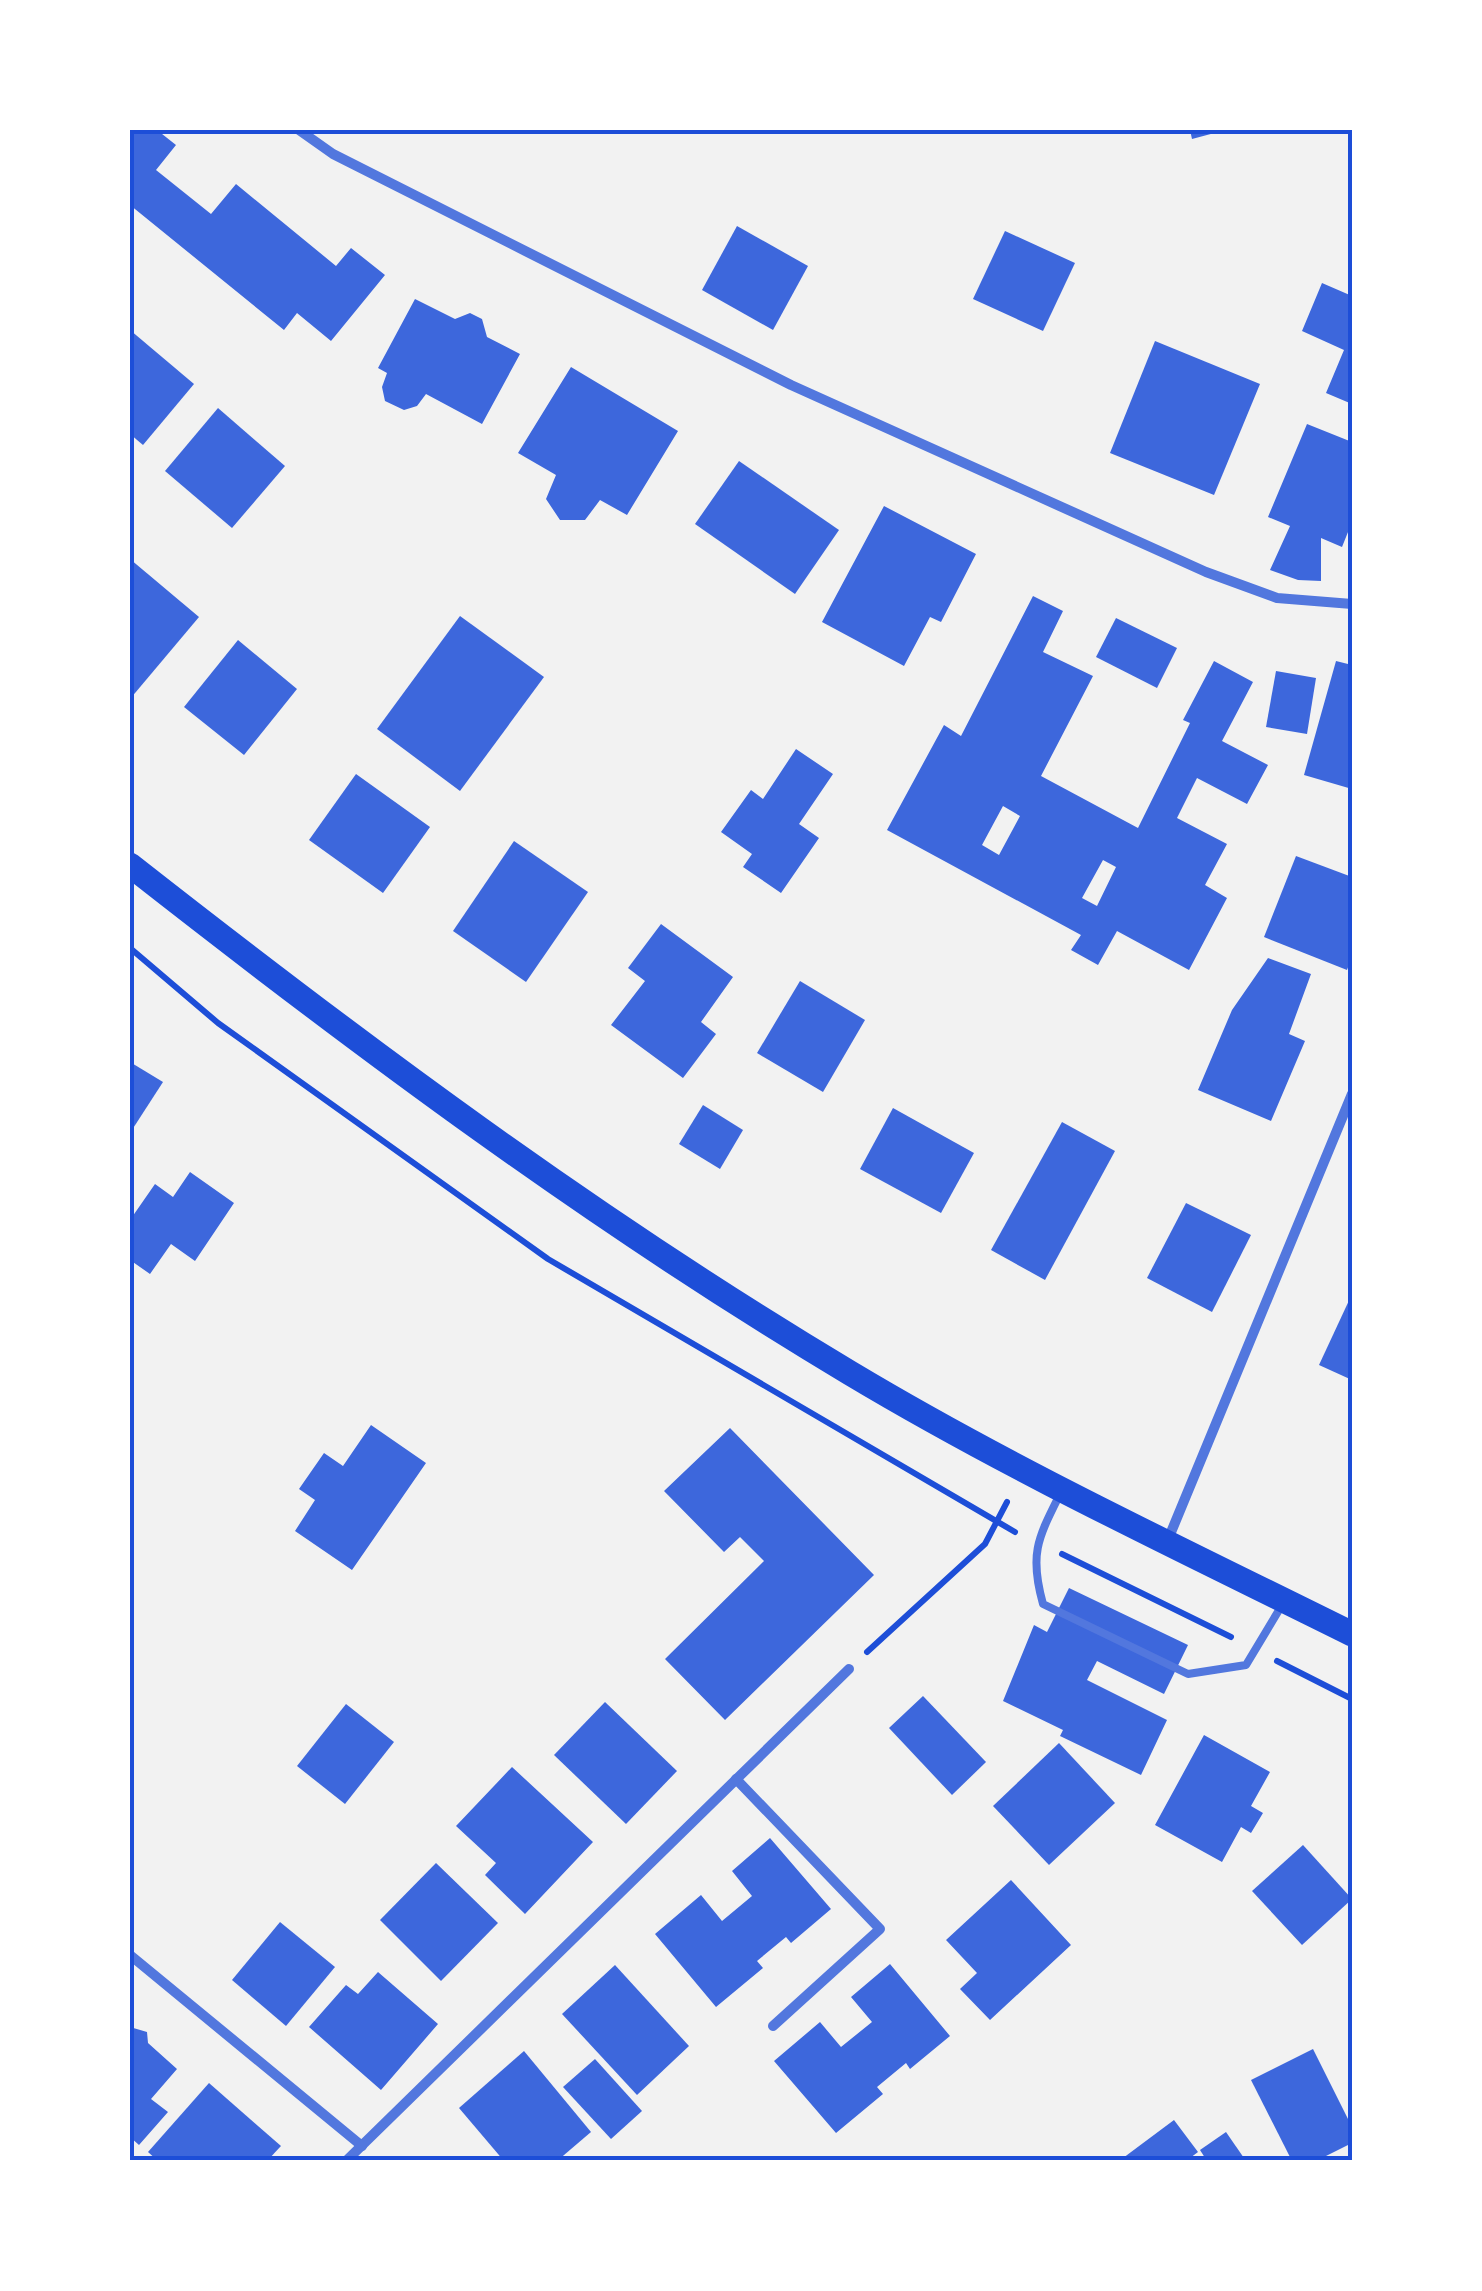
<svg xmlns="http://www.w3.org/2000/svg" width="1482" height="2291" font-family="Quicksand,sans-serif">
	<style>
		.building { fill: #3d67dc; fill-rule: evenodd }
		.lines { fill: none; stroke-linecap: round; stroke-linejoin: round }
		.path { stroke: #1d4ed8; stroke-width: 6 }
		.service { stroke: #5277de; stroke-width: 8 }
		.minor { stroke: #5277de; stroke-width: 10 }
		.primary { stroke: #1d4ed8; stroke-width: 25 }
		.neatline { fill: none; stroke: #1d4ed8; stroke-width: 4 }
	</style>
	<rect width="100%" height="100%" fill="#f2f2f2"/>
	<g class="building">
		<polygon points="130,130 157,130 176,145 156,170 211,214 236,184 336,266 351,248 385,275 331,341 297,313 284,330 130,205"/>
		<polygon points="1190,130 1222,130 1222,131 1192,139"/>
		<polygon points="737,226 808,266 773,330 702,290"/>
		<polygon points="1005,231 1075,263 1043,331 973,299"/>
		<polygon points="1322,283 1352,296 1352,404 1326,393 1344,350 1302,331"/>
		<polygon points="415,299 455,319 470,313 482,319 487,337 520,354 482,424 426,394 417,406 404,410 385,401 382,387 387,373 378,368"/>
		<polygon points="130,330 194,384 143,445 130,434"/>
		<polygon points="1155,341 1260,384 1214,495 1110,453"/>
		<polygon points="571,367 678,431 627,515 600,500 585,520 560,520 546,499 556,475 518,453"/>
		<polygon points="218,408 285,466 232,528 165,471"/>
		<polygon points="1307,424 1352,442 1352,522 1342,547 1321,538 1321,581 1298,580 1270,570 1290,526 1268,517"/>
		<polygon points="739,461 839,530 795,594 695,524"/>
		<polygon points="884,506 976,554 941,622 930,617 904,666 822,622"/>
		<polygon points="130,559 199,617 130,699"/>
		<path d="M 1033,596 L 1063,611 L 1043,652 L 1093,676 L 1041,776 L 1138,828 L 1190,723 L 1183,720 L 1214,661 L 1253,682 L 1222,741 L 1268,765 L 1247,804 L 1197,778 L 1177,818 L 1227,844 L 1205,885 L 1227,898 L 1189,970 L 1117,931 L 1098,965 L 1071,950 L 1081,935 L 887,830 L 944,725 L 961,736 ZM 1003,806 L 1020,816 L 999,855 L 982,845 ZM 1103,860 L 1116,867 L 1097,906 L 1082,898 Z"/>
		<polygon points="460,616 544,677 460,791 377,729"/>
		<polygon points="1116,618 1177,648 1157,688 1096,657"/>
		<polygon points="238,640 297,689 244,755 184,707"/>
		<polygon points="1336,661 1352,665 1352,789 1304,775"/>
		<polygon points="1276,671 1316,678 1307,734 1266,727"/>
		<polygon points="796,749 833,774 799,824 819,838 781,893 743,867 752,854 721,832 751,790 763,799"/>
		<polygon points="356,774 430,827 383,893 309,840"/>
		<polygon points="514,841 588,892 526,982 453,931"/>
		<polygon points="1296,856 1352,877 1352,957 1347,970 1264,937"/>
		<polygon points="661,924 733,977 701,1022 716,1034 683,1078 611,1025 645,981 628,968"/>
		<polygon points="1268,958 1311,974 1289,1034 1305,1041 1271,1121 1198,1090 1232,1010"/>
		<polygon points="800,981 865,1020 823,1092 757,1053"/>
		<polygon points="130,1062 163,1082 130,1133"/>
		<polygon points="703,1105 743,1130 720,1169 679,1144"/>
		<polygon points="893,1108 974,1153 941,1213 860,1169"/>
		<polygon points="1062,1122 1115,1151 1045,1280 991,1250"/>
		<polygon points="190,1172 234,1203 195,1261 171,1244 150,1274 130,1260 130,1220 155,1184 173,1197"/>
		<polygon points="1186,1203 1251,1235 1212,1312 1147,1278"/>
		<polygon points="1352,1294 1352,1380 1319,1365"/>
		<polygon points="371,1425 426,1463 352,1570 295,1531 315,1500 299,1489 324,1453 343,1466"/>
		<polygon points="730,1428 874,1575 725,1720 665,1659 764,1561 740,1537 724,1552 664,1491"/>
		<polygon points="1069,1588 1188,1645 1164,1694 1097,1661 1087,1680 1167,1720 1141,1775 1060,1736 1063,1730 1003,1701 1034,1625 1047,1632"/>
		<polygon points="923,1696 986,1762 952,1795 889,1728"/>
		<polygon points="605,1702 677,1771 626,1824 554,1755"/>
		<polygon points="346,1704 394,1742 345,1804 297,1766"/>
		<polygon points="1204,1735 1270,1772 1251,1806 1263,1813 1251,1833 1241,1827 1222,1862 1155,1825"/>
		<polygon points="1059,1743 1115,1803 1049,1865 993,1806"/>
		<polygon points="512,1767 593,1842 525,1914 485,1875 496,1863 456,1826"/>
		<polygon points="770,1838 831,1909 791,1943 786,1937 757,1961 763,1968 716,2007 655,1934 701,1895 722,1921 752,1896 732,1871"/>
		<polygon points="1303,1845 1352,1899 1302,1945 1252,1891"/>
		<polygon points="436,1863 498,1923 441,1981 380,1920"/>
		<polygon points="1011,1880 1071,1945 990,2020 960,1989 977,1973 946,1940"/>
		<polygon points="280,1922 335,1967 286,2026 232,1980"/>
		<polygon points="890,1964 950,2036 910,2069 906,2063 877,2087 883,2094 836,2133 774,2061 820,2022 841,2047 872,2022 851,1997"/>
		<polygon points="615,1965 689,2046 637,2095 562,2014"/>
		<polygon points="378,1972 438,2024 381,2090 309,2027 346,1985 358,1994"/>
		<polygon points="130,2027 147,2032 148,2043 177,2069 151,2099 168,2112 139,2145 130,2137"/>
		<polygon points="1313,2049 1352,2127 1352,2143 1316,2161 1292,2161 1251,2080"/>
		<polygon points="524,2051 591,2132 557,2161 504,2161 459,2108"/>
		<polygon points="595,2059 642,2111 611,2139 563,2087"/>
		<polygon points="209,2083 281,2146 267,2161 158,2161 148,2152"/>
		<polygon points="1174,2120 1198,2152 1186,2161 1119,2161"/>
		<polygon points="1226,2132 1246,2161 1207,2161 1200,2150"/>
	</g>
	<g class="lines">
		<g class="path">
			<polyline points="130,948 218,1023 548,1259 1015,1532"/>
			<polyline points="1062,1554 1231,1637"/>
			<polyline points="867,1652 985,1544 1007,1502"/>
			<polyline points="1277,1661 1352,1699"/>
		</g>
		<path class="service" d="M 1060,1494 C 1038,1538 1029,1554 1043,1604 L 1188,1674 L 1246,1665 L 1282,1605"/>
		<g class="minor">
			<polyline points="299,130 333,154 791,385 1206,572 1277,598 1352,604"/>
			<polyline points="1167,1542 1352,1094"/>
			<polyline points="736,1779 880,1929 773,2026"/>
			<polyline points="130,1955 362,2146"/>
			<polyline points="346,2161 849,1669"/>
		</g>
		<path class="primary" d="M 130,865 C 362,1047 597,1222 850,1373 C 1012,1470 1183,1550 1352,1634"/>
	</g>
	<rect width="1482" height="2291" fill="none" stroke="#ffffff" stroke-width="265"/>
	<rect x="132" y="132" width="1218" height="2026" class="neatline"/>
</svg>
